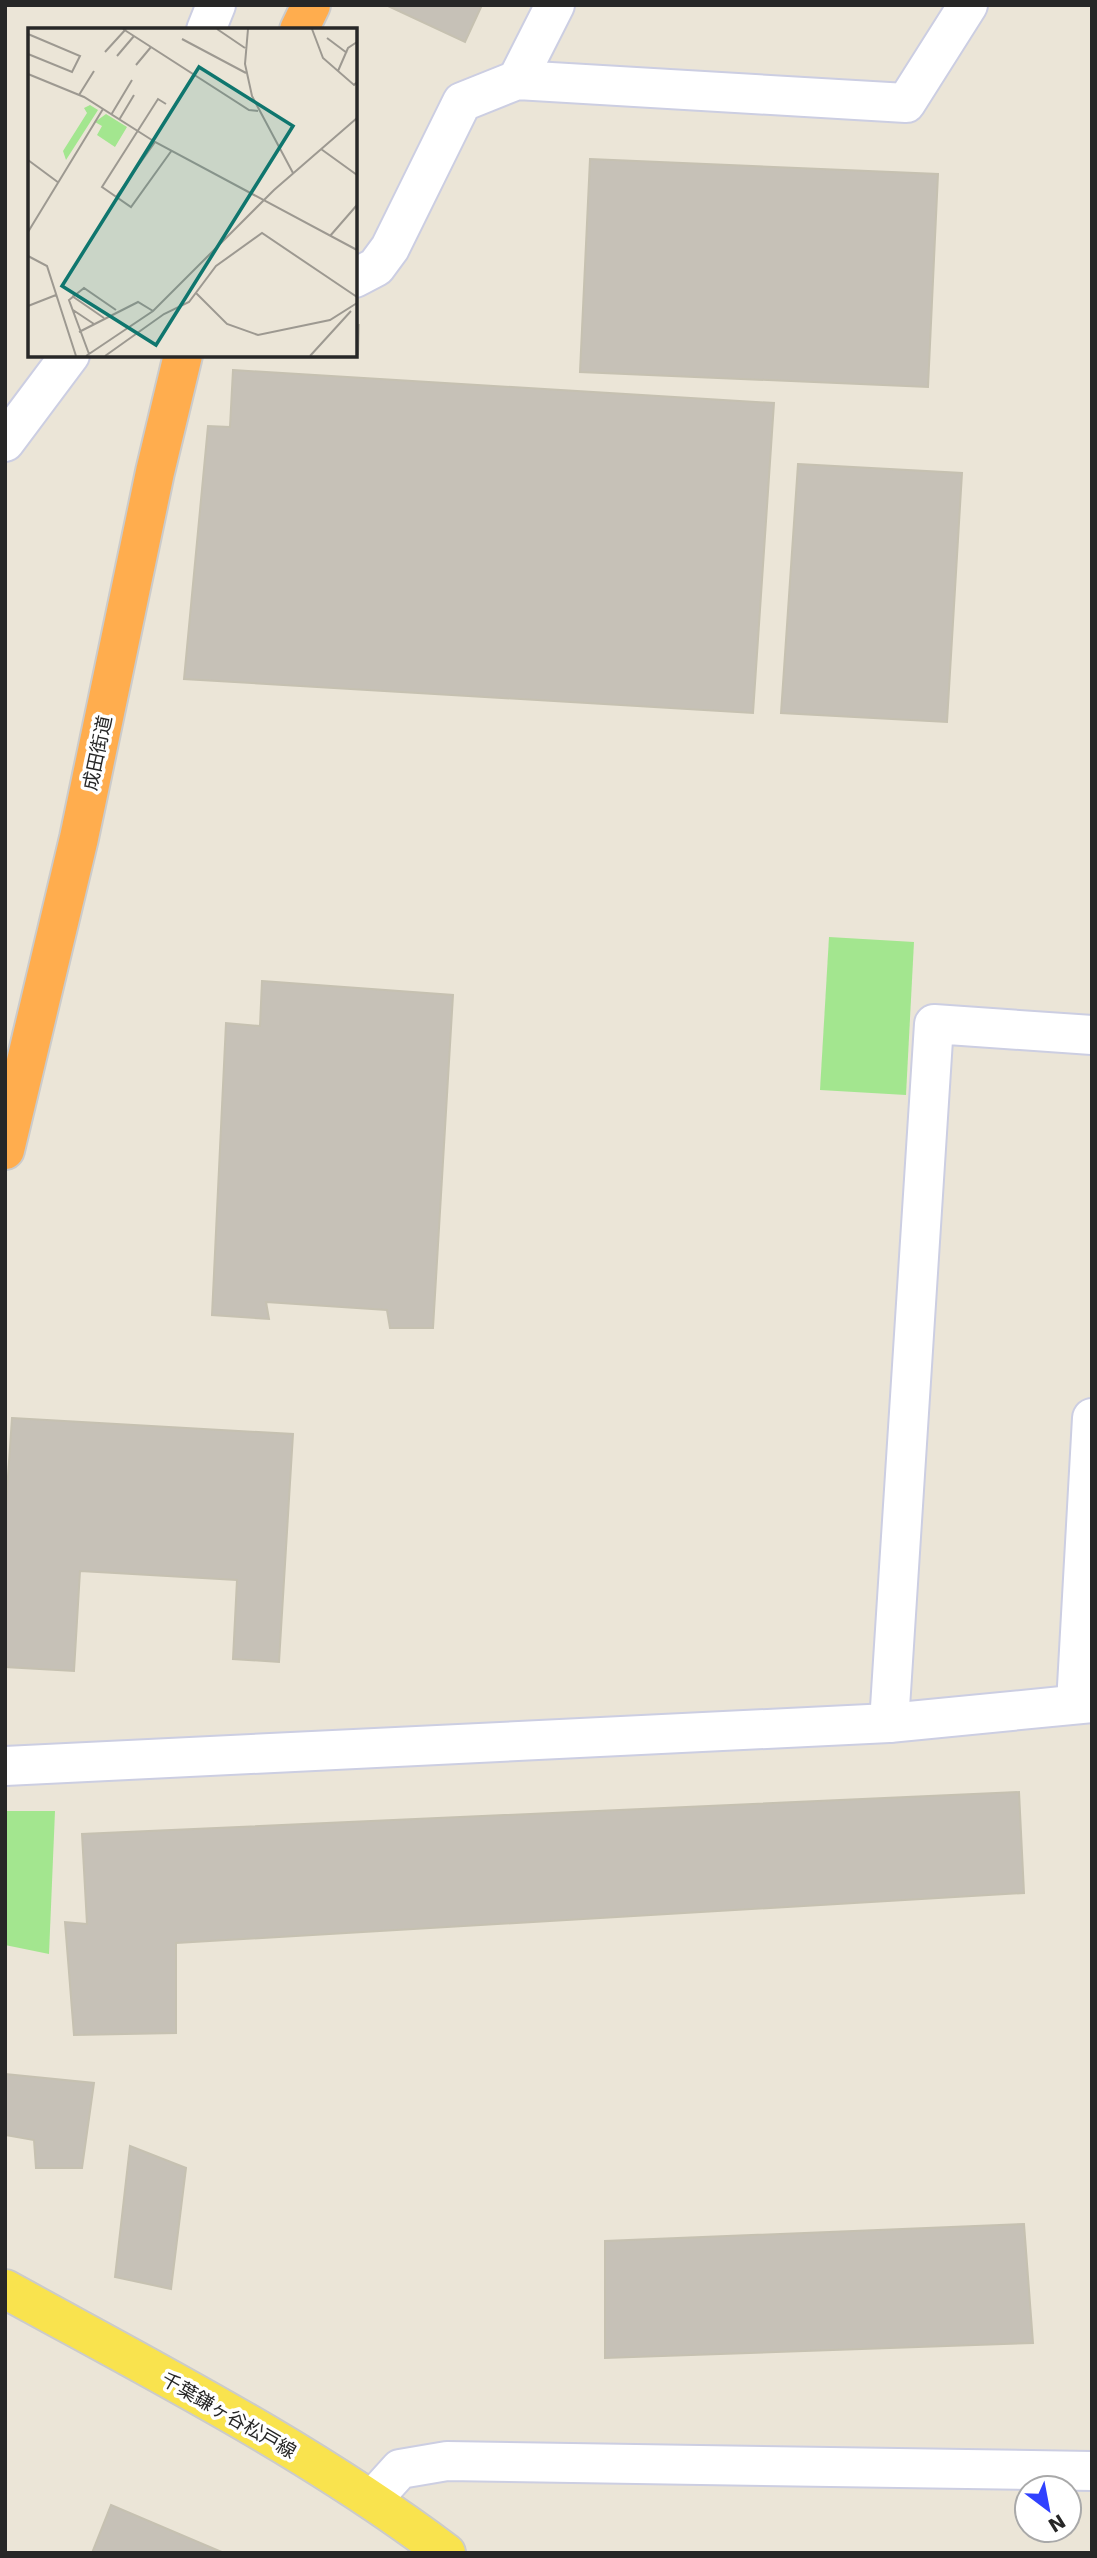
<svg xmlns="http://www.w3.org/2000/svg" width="1097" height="2558" font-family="'DejaVu Sans','Noto Sans JP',sans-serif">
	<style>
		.green { fill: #a3e68f }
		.building { fill: #c6c1b7; stroke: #c6c1b1; stroke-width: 2 }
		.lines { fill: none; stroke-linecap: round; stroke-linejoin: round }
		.minor-casing { stroke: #cccee2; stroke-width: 42 }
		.major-casing { stroke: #cbcbcb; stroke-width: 42 }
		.highway-casing { stroke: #cbcbcb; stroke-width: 42 }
		.minor { stroke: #fff; stroke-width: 38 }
		.major { stroke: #f9e34e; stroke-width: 38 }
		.highway { stroke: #ffad4e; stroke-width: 38 }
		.labels { text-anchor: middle; stroke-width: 7; stroke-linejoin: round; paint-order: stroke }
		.street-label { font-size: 19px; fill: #272727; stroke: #fff }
		.inset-road { fill: none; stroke: #9d9991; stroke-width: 2 }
		.view { fill: #0f766e; fill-opacity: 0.15; stroke: #0f766e; stroke-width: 3.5 }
		.inset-edge { fill: none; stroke: #272727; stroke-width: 3.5 }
	</style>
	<rect width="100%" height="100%" fill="#ebe5d7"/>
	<g class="green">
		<polygon points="829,937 914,942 906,1095 820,1090"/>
		<polygon points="5,1811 55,1811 49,1954 5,1945"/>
	</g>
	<g class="building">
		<polygon points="386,5 482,5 465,42"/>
		<polygon points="590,159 938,174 928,387 580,372"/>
		<polygon points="355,325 359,325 358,354 355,354"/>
		<polygon points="233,370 774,403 753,713 184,679 208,426 230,427"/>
		<polygon points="798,464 962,473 947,722 781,713"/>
		<polygon points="262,981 453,995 433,1328 390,1328 387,1310 266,1302 269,1319 212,1315 226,1023 260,1026"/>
		<polygon points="12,1418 293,1434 279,1662 233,1659 237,1580 80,1571 74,1671 5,1667 5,1520"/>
		<polygon points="1019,1792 1024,1893 176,1943 176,2033 74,2035 65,1922 87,1924 82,1834"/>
		<polygon points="5,2074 94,2083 82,2168 36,2168 34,2140 5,2135"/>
		<polygon points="130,2146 186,2168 171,2289 115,2277"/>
		<polygon points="1024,2224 1033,2343 605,2358 605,2241"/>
		<polygon points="111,2505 224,2553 92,2553"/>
	</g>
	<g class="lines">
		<defs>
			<g id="minor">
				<polyline points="206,30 216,5"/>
				<polyline points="517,80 555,5"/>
				<polyline points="355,278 376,267 390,248 462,102 517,80 906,103 968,5"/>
				<polyline points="5,442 70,355"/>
				<polyline points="1076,1704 1092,1418"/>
				<polyline points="889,1723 934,1024 1092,1035"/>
				<polyline points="5,1766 889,1723 1092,1703"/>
				<polyline points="372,2500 400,2469 447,2461 1092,2471"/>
			</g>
			<path id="major" d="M 5,2289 C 154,2371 309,2450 446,2553"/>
			<g id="highway">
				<polyline points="299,30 311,5"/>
				<polyline points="5,1150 79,838 155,472 183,355"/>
			</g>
		</defs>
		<use href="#minor" class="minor-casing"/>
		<use href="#major" class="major-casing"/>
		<use href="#highway" class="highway-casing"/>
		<use href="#minor" class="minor"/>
		<use href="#major" class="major"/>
		<use href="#highway" class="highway"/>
	</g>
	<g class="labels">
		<g class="street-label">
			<text transform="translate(97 753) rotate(-78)" y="7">成田街道</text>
			<text transform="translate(229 2415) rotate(30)" y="7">千葉鎌ヶ谷松戸線</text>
		</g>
	</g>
	<g transform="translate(28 28)">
		<rect width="329" height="329" fill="#ebe5d7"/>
		<path d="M 62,77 L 70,82 L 38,132 L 35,123 L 59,85 L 56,80 ZM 78,86 L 99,99 L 87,119 L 69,107 L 74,98 L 67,94 Z" fill="#a3e68f"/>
		<path class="inset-road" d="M 95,1 L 221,82 L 230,83M 189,1 L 217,20M 220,1 L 217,36 L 224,68 L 265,145M 284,1 L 295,30 L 326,57 L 329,54M 0,6 L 52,28 L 44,44 L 0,26M 299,10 L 319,25M 154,11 L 218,45M 77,24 L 98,1M 89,28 L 106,8M 108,37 L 123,19M 310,43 L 320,20 L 329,14M 0,46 L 56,69 L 127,114 L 329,222M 51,67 L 66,43M 138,76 L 130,71 L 74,159 L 103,179 L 144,122M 83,87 L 104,52M 91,92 L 106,67M 293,121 L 329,147M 0,132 L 31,155M 88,169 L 127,114M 0,204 L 75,81M 302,208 L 329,177M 0,228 L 19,238 L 48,328M 168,265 L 199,296 L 230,307 L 302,292 L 329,275M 44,268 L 76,290M 0,278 L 28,267M 45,282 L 66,296M 51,304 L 110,274 L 125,283M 61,326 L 41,272 L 56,260 L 88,282M 58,328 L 125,283 L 246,162 L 329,90M 77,328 L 136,286 L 161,274 L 188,238 L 234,205 L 329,269M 282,328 L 323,283"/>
		<path class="view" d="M 171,39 L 265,98 L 128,317 L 34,258 Z"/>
		<rect width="329" height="329" class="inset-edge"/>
	</g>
	<rect width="1097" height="2558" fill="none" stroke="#272727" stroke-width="14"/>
	<g transform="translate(1048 2509) rotate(148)"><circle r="33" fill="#ffffff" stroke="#a9a9a9" stroke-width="2"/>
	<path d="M0-5L12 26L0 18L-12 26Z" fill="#3041ff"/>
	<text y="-10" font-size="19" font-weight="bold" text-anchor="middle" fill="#272727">N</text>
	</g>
</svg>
